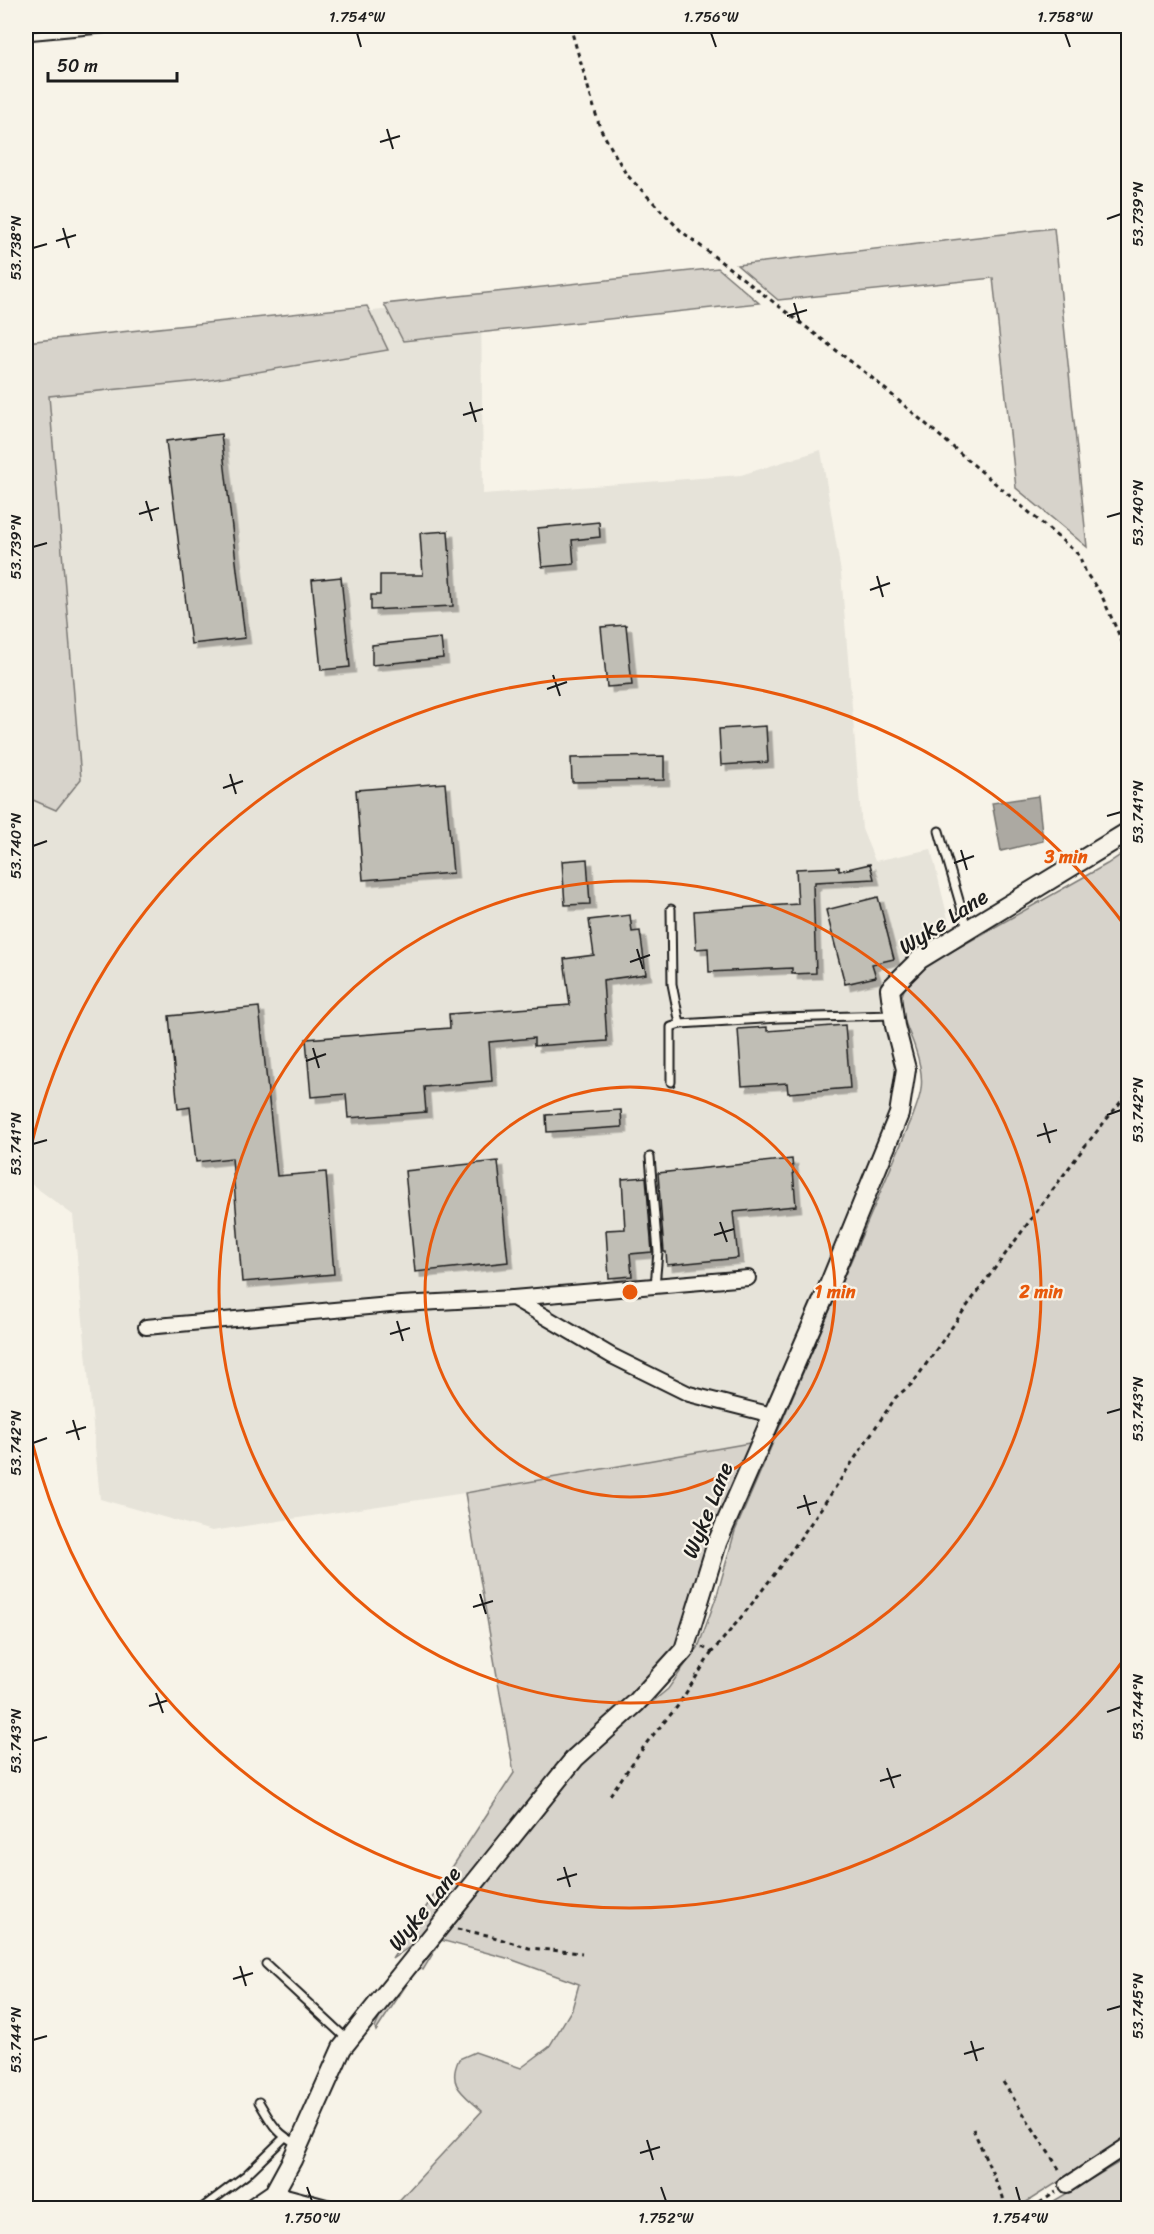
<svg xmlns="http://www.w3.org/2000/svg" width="1154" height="2234" font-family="Sriracha,sans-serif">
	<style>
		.built { fill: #e6e3d9 }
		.green { fill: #d7d3cb; stroke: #7a7874; stroke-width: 1.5 }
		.water { fill: #aca9a2; stroke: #72716c; stroke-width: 1.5 }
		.building { fill: #c0beb5; stroke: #1c1c1c; stroke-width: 1.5; filter: url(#shadow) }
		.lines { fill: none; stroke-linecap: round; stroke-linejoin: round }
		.service-casing { stroke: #1c1c1c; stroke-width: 11 }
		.minor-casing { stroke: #1c1c1c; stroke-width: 18 }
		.tertiary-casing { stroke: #1c1c1c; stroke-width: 22 }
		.path { stroke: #1c1c1c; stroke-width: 3; stroke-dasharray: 4.5 4.5; stroke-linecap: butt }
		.service { stroke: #f7f3e8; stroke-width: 7 }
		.minor { stroke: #f7f3e8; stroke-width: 14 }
		.tertiary { stroke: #f7f3e8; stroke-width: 18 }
		.ticks { fill: none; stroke: #1c1c1c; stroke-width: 2 }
		.ring { fill: none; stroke: #e8590c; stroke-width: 3 }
		.labels { text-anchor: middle; stroke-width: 4.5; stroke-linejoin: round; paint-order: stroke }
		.street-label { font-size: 22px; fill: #1c1c1c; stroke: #f7f3e8 }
		.centre { fill: #e8590c; stroke: #f7f3e8; stroke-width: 3 }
		.ring-label { font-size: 18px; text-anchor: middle; font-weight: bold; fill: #e8590c; stroke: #f7f3e8; stroke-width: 4.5; stroke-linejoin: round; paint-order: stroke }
		.neatline { fill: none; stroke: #1c1c1c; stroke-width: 2 }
		.ticks-label { font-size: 15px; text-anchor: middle; fill: #1c1c1c }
	</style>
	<defs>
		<filter id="shadow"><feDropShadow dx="5.5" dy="5.5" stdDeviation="0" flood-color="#0004"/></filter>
	</defs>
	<rect width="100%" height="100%" fill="#f7f3e8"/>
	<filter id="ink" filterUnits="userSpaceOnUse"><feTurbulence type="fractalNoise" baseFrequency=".0167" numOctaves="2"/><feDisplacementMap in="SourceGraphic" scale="12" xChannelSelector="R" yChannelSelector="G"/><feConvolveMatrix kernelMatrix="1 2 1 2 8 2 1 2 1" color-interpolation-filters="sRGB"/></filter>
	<g filter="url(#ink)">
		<polygon class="built" points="481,301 483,494 741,475 821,450 841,573 862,829 875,861 931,849 953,939 890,989 895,1026 899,1114 761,1441 465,1493 212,1531 100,1499 73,1215 26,1180 26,343"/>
		<g class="green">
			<polygon points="1054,228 1087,547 1016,488 993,278 778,300 737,265"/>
			<polygon points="718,268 759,303 403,341 384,304"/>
			<polygon points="367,306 388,350 210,380 49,396 81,779 56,810 26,797 26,342"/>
			<path d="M 1128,850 L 1128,2138 L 1017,2208 L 392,2208 L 482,2111 C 464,2094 446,2086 459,2059 L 475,2052 L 521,2068 L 549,2047 L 572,2009 L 579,1984 L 510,1959 L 441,1940 L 423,1970 L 418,1967 L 376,2031 L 375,2028 L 381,2014 L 438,1927 L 392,1959 L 514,1773 L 465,1493 L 761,1441 L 684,1650 L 587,1749 L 640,1712 L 668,1689 L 699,1645 L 717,1595 L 735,1531 L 913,1116 C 916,1107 920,1098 921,1089 C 923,1076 919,1060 915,1048 C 909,1028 893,1007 906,986 C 913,974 926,967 938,959 L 1107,864 Z"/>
			<polygon points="1128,2157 1128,2208 1042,2208"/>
		</g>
		<polygon class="water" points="1038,796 1043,841 1001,851 992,803"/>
		<g class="building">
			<polygon points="221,434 245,638 191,644 166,441"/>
			<polygon points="599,522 600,537 572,540 574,564 542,567 538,528"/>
			<polygon points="448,531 453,606 371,610 371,595 380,595 380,575 423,575 420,533"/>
			<polygon points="341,577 350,667 321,670 312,580"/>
			<polygon points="626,625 632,685 607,687 601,627"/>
			<polygon points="441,638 443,658 372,665 372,645"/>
			<polygon points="766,726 768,762 721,765 719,729"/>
			<polygon points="664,756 664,780 572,782 571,758"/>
			<polygon points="445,783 453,873 363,880 356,790"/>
			<polygon points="587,859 590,904 565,905 562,861"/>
			<polygon points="870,864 874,879 815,882 815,885 813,885 816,973 792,974 792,968 709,972 708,948 696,949 694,911 798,904 796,869 839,867 839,871"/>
			<polygon points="878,897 894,959 872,964 876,977 845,984 826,910"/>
			<polygon points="630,915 632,932 640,931 646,974 603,980 607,1041 534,1046 534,1038 489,1042 492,1081 424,1087 426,1112 348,1118 346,1094 311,1097 306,1039 450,1028 449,1014 570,1005 564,959 594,955 589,920"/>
			<polygon points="259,1007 277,1176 326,1172 334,1274 242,1282 232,1158 196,1162 190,1107 178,1109 169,1016"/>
			<polygon points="845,1025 850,1088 788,1093 787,1083 742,1086 738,1029 767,1027 767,1031"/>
			<polygon points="621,1110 622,1127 547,1132 546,1115"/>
			<polygon points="792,1159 796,1206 733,1212 738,1258 667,1265 666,1252 664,1252 658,1173"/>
			<polygon points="498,1161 508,1262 415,1272 405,1171"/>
			<polygon points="646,1177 652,1252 630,1254 632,1276 609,1278 606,1230 625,1229 622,1179"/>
		</g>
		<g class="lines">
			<defs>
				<g id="service">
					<polyline points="26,36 132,26"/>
					<polyline points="939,831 967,928"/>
					<polyline points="671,909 672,984 680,1024"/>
					<polyline points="671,1082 671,1027 680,1024 779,1018 893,1015"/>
					<polyline points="650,1157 658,1252 655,1286"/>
					<polyline points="266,1964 348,2040"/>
					<path d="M 259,2102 C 271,2122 276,2134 298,2144"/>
					<polyline points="202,2208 246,2175 284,2138"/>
				</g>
				<g id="minor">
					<polyline points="513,1298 748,1278"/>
					<polyline points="146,1327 401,1304 513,1298 612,1356 689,1394 772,1415"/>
					<polyline points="1067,2185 1128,2145"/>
					<polyline points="274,2193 330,2208"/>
				</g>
				<polyline id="tertiary" points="252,2208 274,2193 292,2160 342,2048 575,1758 636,1703 684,1650 717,1543 823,1300 899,1114 906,1069 895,1026 890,989 920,959 1128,832"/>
			</defs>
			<use href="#service" class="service-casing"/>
			<use href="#minor" class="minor-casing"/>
			<use href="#tertiary" class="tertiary-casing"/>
			<g class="path">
				<polyline points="570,26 600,128 626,174 681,231 871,377 1079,555 1086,573 1101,594 1128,655"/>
				<path d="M 702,1647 L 712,1652 C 781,1573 837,1484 896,1397 L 913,1383 L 959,1317 L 1085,1146 L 1128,1093"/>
				<polyline points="610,1795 648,1741 677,1707 712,1652"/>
				<polyline points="457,1929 487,1935 529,1948 582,1953"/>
				<polyline points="1003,2082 1061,2172"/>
				<polyline points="973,2129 1003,2197 1004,2208"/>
				<polyline points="1032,2208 1056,2192"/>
			</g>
			<use href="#service" class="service"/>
			<use href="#minor" class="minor"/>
			<use href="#tertiary" class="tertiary"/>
		</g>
	</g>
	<path class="ticks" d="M 357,33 L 361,47M 711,33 L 716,47M 1065,33 L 1070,47M 387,129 L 393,149M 380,142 L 400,136M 1107,219 L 1121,214M 63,228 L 69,248M 56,241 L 76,235M 33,248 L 47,244M 794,303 L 800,323M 787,316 L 807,310M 470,402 L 476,422M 463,415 L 483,409M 146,501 L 152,521M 139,514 L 159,508M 1107,517 L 1121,513M 33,547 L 47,543M 877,576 L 883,597M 870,590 L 890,583M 553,675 L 560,696M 547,689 L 567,682M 230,774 L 236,794M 223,788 L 243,781M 1107,816 L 1121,812M 33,846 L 47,841M 961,850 L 967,870M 954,863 L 974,856M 637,949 L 643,969M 630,962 L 650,955M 313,1048 L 319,1068M 306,1061 L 326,1054M 1107,1115 L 1121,1110M 1044,1123 L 1050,1143M 1037,1136 L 1057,1130M 33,1144 L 47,1140M 720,1222 L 727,1242M 714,1235 L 734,1229M 397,1321 L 403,1341M 390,1334 L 410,1328M 1107,1413 L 1121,1409M 73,1420 L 79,1440M 66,1433 L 86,1427M 33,1443 L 47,1438M 804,1495 L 810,1515M 797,1508 L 817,1502M 480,1594 L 486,1614M 473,1607 L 493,1601M 156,1693 L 163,1713M 149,1706 L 169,1700M 1107,1712 L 1121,1707M 33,1741 L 47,1737M 887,1768 L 894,1788M 880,1781 L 901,1775M 564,1867 L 570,1887M 557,1880 L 577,1874M 240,1966 L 246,1986M 233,1979 L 253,1973M 1107,2010 L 1121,2006M 33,2040 L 47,2036M 971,2041 L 977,2061M 964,2054 L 984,2048M 647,2140 L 653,2160M 640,2153 L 660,2147M 307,2187 L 312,2201M 661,2187 L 666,2201M 1016,2187 L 1020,2201"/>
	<g class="ring">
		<circle cx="630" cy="1292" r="205"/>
		<circle cx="630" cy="1292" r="411"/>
		<path d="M1128 1654A616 616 0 0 1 26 1415M26 1169A616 616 0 0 1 1128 930"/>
	</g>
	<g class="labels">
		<g class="street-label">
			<text transform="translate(943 921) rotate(-33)" y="8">Wyke Lane</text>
			<text transform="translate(707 1510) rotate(-68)" y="8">Wyke Lane</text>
			<text transform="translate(424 1908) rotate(-51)" y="8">Wyke Lane</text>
		</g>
	</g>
	<circle cx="630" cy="1292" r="9" class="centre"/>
	<g class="ring-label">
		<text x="1066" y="863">3 min</text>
		<text x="835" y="1298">1 min</text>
		<text x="1041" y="1298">2 min</text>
	</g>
	<rect width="1154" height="2234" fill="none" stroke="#f7f3e8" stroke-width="66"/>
	<path d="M48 72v9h129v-9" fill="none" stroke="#1c1c1c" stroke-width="3"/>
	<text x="57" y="72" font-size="18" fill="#1c1c1c" stroke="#f7f3e8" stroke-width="4.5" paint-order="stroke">50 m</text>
	<rect x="33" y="33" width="1088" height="2168" class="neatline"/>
	<g class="ticks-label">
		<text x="357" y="22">1.754°W</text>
		<text x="711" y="22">1.756°W</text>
		<text x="1065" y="22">1.758°W</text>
		<text transform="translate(1138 214) rotate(-90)" y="5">53.739°N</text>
		<text transform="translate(16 248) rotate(-90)" y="5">53.738°N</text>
		<text transform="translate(1138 513) rotate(-90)" y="5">53.740°N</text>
		<text transform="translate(16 547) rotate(-90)" y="5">53.739°N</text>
		<text transform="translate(1138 812) rotate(-90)" y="5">53.741°N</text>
		<text transform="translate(16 846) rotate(-90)" y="5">53.740°N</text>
		<text transform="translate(1138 1110) rotate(-90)" y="5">53.742°N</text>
		<text transform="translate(16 1144) rotate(-90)" y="5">53.741°N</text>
		<text transform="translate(1138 1409) rotate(-90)" y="5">53.743°N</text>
		<text transform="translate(16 1443) rotate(-90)" y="5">53.742°N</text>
		<text transform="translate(1138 1707) rotate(-90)" y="5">53.744°N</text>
		<text transform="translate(16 1741) rotate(-90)" y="5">53.743°N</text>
		<text transform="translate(1138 2006) rotate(-90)" y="5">53.745°N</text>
		<text transform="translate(16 2040) rotate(-90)" y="5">53.744°N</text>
		<text x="312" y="2223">1.750°W</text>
		<text x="666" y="2223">1.752°W</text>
		<text x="1020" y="2223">1.754°W</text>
	</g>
</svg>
